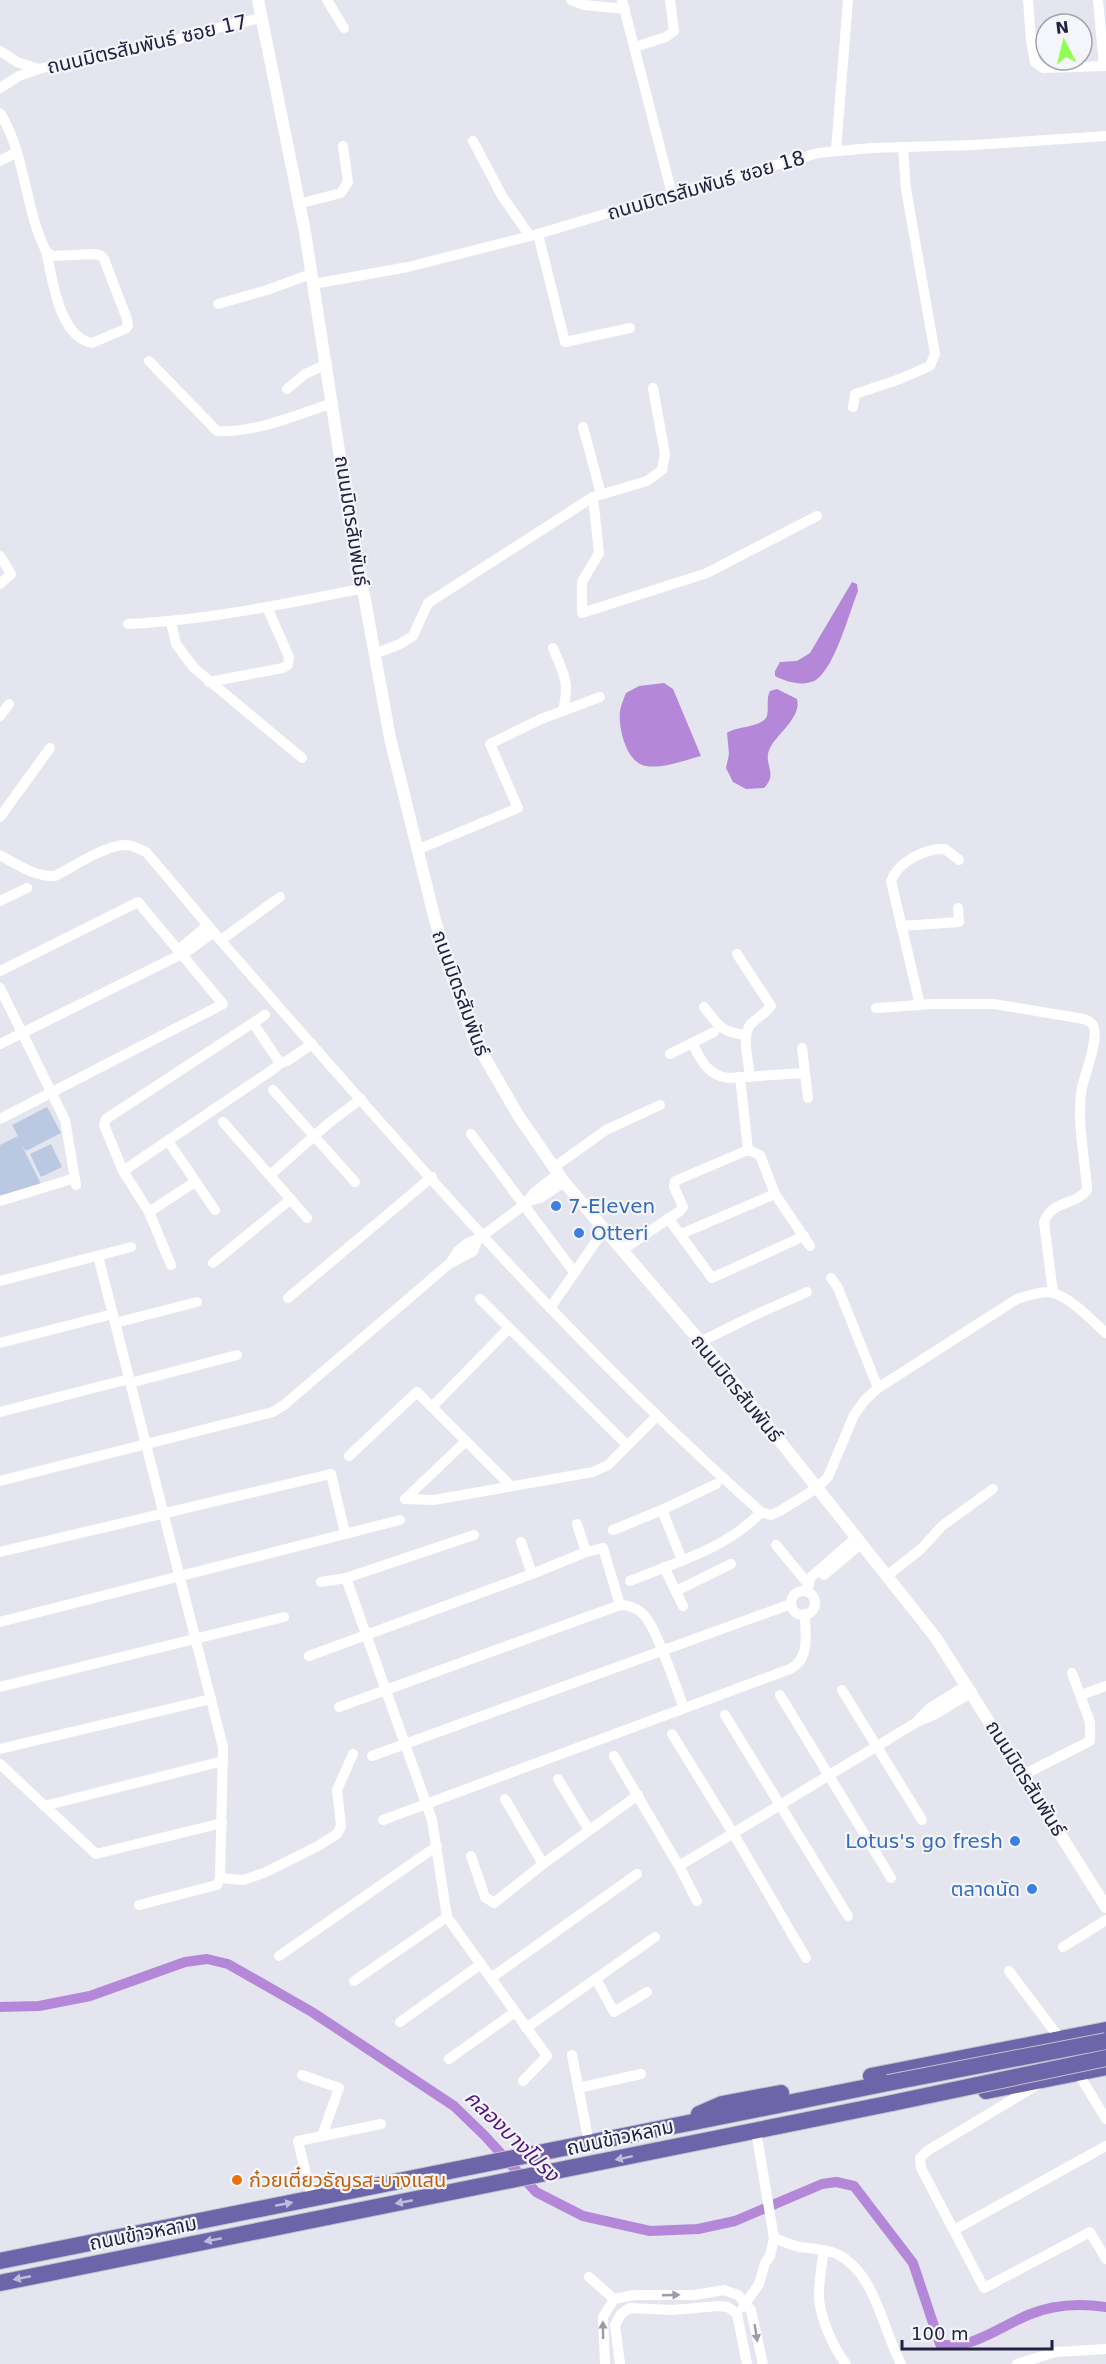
<svg xmlns="http://www.w3.org/2000/svg" width="1106" height="2364" font-family="'DejaVu Sans','Noto Sans Thai',sans-serif">
	<style>
		.green { fill: #bbc8e2 }
		.water { fill: #b487d9 }
		.lines { fill: none; stroke-linecap: round; stroke-linejoin: round }
		.canal { stroke: #b487d9; stroke-width: 10 }
		.primary-casing { stroke: #c2c1ca; stroke-width: 18 }
		.minor { stroke: #fff; stroke-width: 10 }
		.tertiary { stroke: #fff; stroke-width: 12 }
		.primary { stroke: #6e64a9; stroke-width: 16 }
		.primary-bridge-casing { stroke: #c2c1ca; stroke-width: 18; stroke-linecap: butt }
		.primary-bridge { stroke: #6e64a9; stroke-width: 16 }
		.oneway { fill: #bfbcda }
		.oneway2 { fill: #9d9baa }
		.shop-dot { fill: #3f7fe0; stroke: #f5f6fb; stroke-width: 2 }
		.food-dot { fill: #e8710a; stroke: #f5f6fb; stroke-width: 2 }
		.labels { text-anchor: middle; stroke-width: 4.5; stroke-linejoin: round; paint-order: stroke }
		.street-label { font-size: 20px; fill: #252143; stroke: #f5f6fb }
		.shop-label { font-size: 20px; fill: #366cbe; stroke: #f5f6fb; text-anchor: start }
		.food-label { font-size: 20px; fill: #c56008; stroke: #f5f6fb; text-anchor: start }
		.water-label { font-size: 21px; font-style: italic; fill: #541485; stroke: #f5f6fb }
	</style>
	<rect width="100%" height="100%" fill="#e4e5ef"/>
	<g class="green">
		<polygon points="47,1107 61,1133 26,1151 22,1146 41,1184 0,1199 0,1145 18,1136 12,1125"/>
		<polygon points="51,1144 62,1167 41,1177 30,1154"/>
	</g>
	<g class="water">
		<path d="M 852,582 L 857,584 L 858,591 C 849,613 835,667 816,680 C 804,687 786,682 775,676 L 775,671 L 780,662 L 797,661 L 810,653 Z"/>
		<path d="M 664,683 L 673,689 L 701,756 C 685,760 663,769 646,766 C 626,763 618,727 620,711 C 621,705 624,698 626,693 L 639,686 Z"/>
		<path d="M 777,689 L 797,699 C 802,717 777,734 770,748 C 762,764 779,773 764,788 L 746,789 L 733,782 L 726,768 L 729,754 L 727,733 C 737,726 762,728 767,716 C 769,707 766,699 770,691 Z"/>
	</g>
	<g class="lines">
		<path class="canal" d="M 0,2007 L 39,2006 L 90,1996 L 185,1962 L 207,1959 L 228,1964 L 312,2012 L 454,2106 L 485,2136 L 536,2192 L 583,2216 L 650,2231 L 698,2229 L 735,2221 L 822,2184 L 836,2182 L 854,2186 L 913,2263 L 940,2344 C 970,2351 1001,2326 1028,2315 C 1054,2304 1079,2303 1106,2307"/>
		<defs>
			<g id="primary">
				<polyline points="871,2076 1106,2030"/>
				<polyline points="986,2091 1106,2067"/>
				<polyline points="699,2114 722,2104 781,2093"/>
				<polyline points="0,2261 888,2083"/>
				<polyline points="0,2283 892,2103"/>
			</g>
		</defs>
		<use href="#primary" class="primary-casing"/>
		<g class="minor">
			<polyline points="327,0 344,28"/>
			<polyline points="571,0 584,5 625,9"/>
			<polyline points="622,0 672,194"/>
			<polyline points="1028,0 1031,41 1035,62 1043,68 1106,66"/>
			<polyline points="1098,0 1104,66"/>
			<polyline points="635,47 666,37 674,31 670,0"/>
			<polyline points="0,51 17,62 39,69 99,54 166,43 213,29 261,18"/>
			<polyline points="0,88 19,76 39,69"/>
			<path d="M 0,113 C 26,155 24,207 46,251 L 52,256 L 94,254 L 100,255 L 104,259 L 127,319 L 128,326 L 125,329 L 92,343 C 58,336 53,279 46,251"/>
			<polyline points="473,141 502,196 530,236"/>
			<polyline points="836,150 848,0"/>
			<polyline points="0,161 17,152"/>
			<polyline points="298,204 341,193 348,182 343,146"/>
			<polyline points="538,234 565,342 630,328"/>
			<polyline points="313,284 408,267 538,234 672,194 818,153 871,148 974,145 1106,136"/>
			<polyline points="218,304 267,290 311,274"/>
			<path d="M 149,361 L 217,431 C 256,433 296,415 333,403"/>
			<polyline points="287,389 305,374 327,364"/>
			<polyline points="853,407 855,394 900,379 930,366 935,354 906,189 903,148"/>
			<polyline points="583,427 601,494"/>
			<polyline points="593,497 599,553 582,582 582,613 707,573 817,516"/>
			<polyline points="0,556 11,574 0,584"/>
			<polyline points="171,622 176,644 194,668 302,758"/>
			<path d="M 128,624 C 207,620 285,604 364,588"/>
			<path d="M 553,648 C 564,676 570,680 563,711"/>
			<polyline points="375,651 382,651 400,644 413,636 428,603 593,497 647,481 662,470 665,454 653,388"/>
			<polyline points="209,682 283,668 288,665 289,657 267,607"/>
			<polyline points="0,716 9,704"/>
			<polyline points="0,817 50,748"/>
			<polyline points="419,849 518,808 490,744 541,719 600,697"/>
			<path d="M 0,855 C 18,865 35,877 55,876 C 73,867 104,846 124,845 C 132,844 139,849 146,852 C 172,882 197,913 222,942 C 394,1138 565,1339 761,1512"/>
			<polyline points="0,901 27,888"/>
			<polyline points="901,926 959,922 958,908"/>
			<polyline points="221,940 280,897"/>
			<polyline points="180,953 184,945 208,925"/>
			<path d="M 737,954 L 771,1006 C 765,1014 756,1018 750,1025 C 741,1038 749,1061 750,1077"/>
			<polyline points="0,971 138,902 223,1004 0,1119"/>
			<polyline points="0,988 65,1120 76,1185"/>
			<path d="M 920,1005 L 891,881 C 898,862 925,848 945,849 L 959,860"/>
			<path d="M 704,1007 C 718,1025 721,1032 745,1035"/>
			<path d="M 876,1008 L 933,1004 L 994,1004 L 1084,1019 C 1087,1020 1090,1021 1092,1024 C 1101,1034 1085,1074 1082,1087 C 1076,1121 1085,1156 1087,1190 C 1075,1206 1052,1200 1044,1222 L 1053,1293"/>
			<path d="M 692,1043 C 701,1060 707,1075 728,1078 L 805,1073"/>
			<polyline points="0,1044 188,951 214,932"/>
			<polyline points="802,1048 808,1098"/>
			<polyline points="670,1054 714,1032"/>
			<polyline points="280,1063 287,1061 312,1044"/>
			<polyline points="740,1077 748,1150"/>
			<polyline points="273,1090 355,1182"/>
			<polyline points="223,1122 307,1218"/>
			<polyline points="471,1134 574,1272"/>
			<polyline points="168,1141 215,1210"/>
			<polyline points="553,1168 606,1130 660,1105"/>
			<polyline points="123,1171 275,1068 280,1063 253,1023"/>
			<polyline points="270,1175 330,1122 361,1099"/>
			<polyline points="0,1201 75,1178"/>
			<polyline points="529,1201 540,1198 564,1182"/>
			<polyline points="149,1212 195,1182"/>
			<polyline points="668,1218 712,1278 804,1236"/>
			<polyline points="681,1234 775,1194"/>
			<polyline points="622,1250 680,1211 683,1207 674,1187 675,1181 748,1150 760,1155 775,1194 810,1246"/>
			<polyline points="98,1256 223,1747 220,1878 217,1885 139,1905"/>
			<polyline points="213,1263 291,1199"/>
			<polyline points="450,1263 458,1251 468,1243 478,1239 524,1205 535,1192 558,1174"/>
			<polyline points="171,1265 149,1212 123,1171 104,1125 106,1119 265,1015"/>
			<polyline points="831,1278 838,1288 878,1388"/>
			<polyline points="0,1281 131,1247"/>
			<polyline points="288,1298 432,1177"/>
			<polyline points="480,1299 627,1445"/>
			<polyline points="550,1308 604,1230"/>
			<polyline points="115,1323 197,1302"/>
			<polyline points="700,1342 755,1315 807,1292"/>
			<polyline points="0,1343 113,1314"/>
			<polyline points="130,1383 237,1355"/>
			<polyline points="432,1407 509,1328"/>
			<polyline points="0,1412 129,1379"/>
			<polyline points="349,1456 417,1392 511,1486"/>
			<polyline points="0,1481 273,1412 284,1405 449,1264 473,1251 478,1239"/>
			<polyline points="405,1499 434,1500 593,1472 608,1465 657,1416"/>
			<polyline points="405,1499 466,1441"/>
			<polyline points="662,1510 682,1560"/>
			<polyline points="577,1524 586,1552"/>
			<polyline points="613,1530 662,1510 716,1484"/>
			<polyline points="521,1542 532,1574"/>
			<polyline points="776,1545 809,1585"/>
			<polyline points="0,1552 331,1474 345,1533"/>
			<polyline points="664,1567 683,1606"/>
			<polyline points="824,1575 862,1543"/>
			<polyline points="888,1575 921,1549 942,1526 993,1489"/>
			<polyline points="346,1578 432,1820 447,1917 547,2056 523,2081"/>
			<path d="M 630,1581 C 674,1563 728,1548 761,1512 L 771,1515 L 780,1511 L 817,1488 L 828,1477 L 854,1415 L 865,1400 L 878,1388 L 1017,1299 C 1027,1296 1042,1290 1053,1293 C 1073,1299 1091,1320 1106,1333"/>
			<polyline points="321,1582 346,1578 474,1535"/>
			<polyline points="676,1591 731,1564"/>
			<polyline points="806,1591 811,1577 857,1537"/>
			<circle cx="803" cy="1603" r="12"/>
			<polyline points="0,1622 400,1520"/>
			<polyline points="309,1656 532,1574 586,1552 603,1548 620,1605"/>
			<polyline points="0,1687 284,1617"/>
			<polyline points="842,1690 922,1820"/>
			<polyline points="780,1695 891,1878"/>
			<polyline points="1081,1695 1106,1686"/>
			<path d="M 339,1707 L 620,1605 C 628,1605 635,1607 642,1613 C 656,1625 676,1688 684,1708"/>
			<polyline points="725,1715 848,1916"/>
			<polyline points="919,1719 930,1708 967,1685"/>
			<polyline points="672,1734 733,1833 806,1958"/>
			<polyline points="0,1749 211,1699"/>
			<polyline points="372,1756 791,1604"/>
			<polyline points="614,1756 679,1866 697,1901"/>
			<polyline points="0,1764 96,1854 222,1823"/>
			<polyline points="1023,1775 1090,1741 1090,1722 1072,1673"/>
			<polyline points="558,1779 589,1830"/>
			<polyline points="505,1799 543,1864"/>
			<polyline points="44,1806 223,1761"/>
			<path d="M 383,1820 L 790,1669 C 811,1658 805,1635 805,1614"/>
			<polyline points="471,1856 485,1897 494,1903 543,1864 638,1795"/>
			<polyline points="679,1866 917,1722 934,1715 972,1692"/>
			<polyline points="220,1878 243,1880 264,1873 318,1846 337,1834 341,1826 337,1790 353,1754"/>
			<polyline points="1063,1947 1106,1920"/>
			<polyline points="279,1956 437,1846"/>
			<polyline points="1009,1971 1061,2040"/>
			<polyline points="491,1978 637,1874"/>
			<polyline points="596,1979 614,2012 647,1992"/>
			<polyline points="354,1981 447,1917"/>
			<polyline points="400,2022 481,1964"/>
			<polyline points="526,2028 655,1937"/>
			<polyline points="572,2055 589,2143"/>
			<polyline points="449,2059 515,2012"/>
			<polyline points="1078,2073 1106,2119"/>
			<polyline points="302,2075 339,2088 322,2136"/>
			<polyline points="1037,2085 927,2151 920,2158 921,2168 984,2288 1090,2232 1106,2259"/>
			<polyline points="578,2088 641,2074"/>
			<polyline points="312,2199 298,2141 381,2124"/>
			<polyline points="954,2230 1106,2146"/>
			<path d="M 774,2238 C 782,2241 791,2245 800,2247 C 813,2249 825,2249 837,2254 C 875,2272 883,2330 901,2364"/>
			<path d="M 824,2250 C 822,2264 819,2279 819,2293 C 818,2313 833,2348 846,2364"/>
			<polyline points="589,2277 614,2299"/>
			<polyline points="743,2307 759,2284 765,2263 770,2256 774,2238 757,2137"/>
			<polyline points="605,2364 603,2317 614,2299 635,2295 694,2295 724,2290 738,2295 751,2310 763,2364"/>
			<polyline points="620,2364 615,2325 621,2314 629,2308 672,2310 719,2306 728,2307 737,2314 747,2364"/>
			<polyline points="1017,2364 1056,2352 1106,2349"/>
		</g>
		<polyline class="tertiary" points="258,0 305,232 346,496 390,738 435,920 454,982 474,1039 518,1115 564,1182 711,1354 936,1638 1106,1907"/>
		<use href="#primary" class="primary"/>
		<defs>
			<g id="primary-bridge">
				<polyline points="888,2083 1106,2041"/>
				<polyline points="892,2103 1106,2058"/>
			</g>
		</defs>
		<use href="#primary-bridge" class="primary-bridge-casing"/>
		<use href="#primary-bridge" class="primary-bridge"/>
	</g>
	<defs><path id="oneway-solid" d="M-6-.8H1V-3.2L6.5 0L1 3.2V.8H-6Z" transform="scale(1.5)"/></defs>
	<g class="oneway">
		<use href="#oneway-solid" transform="translate(624 2158) rotate(168)"/>
		<use href="#oneway-solid" transform="translate(404 2202) rotate(169)"/>
		<use href="#oneway-solid" transform="translate(284 2204) rotate(-11)"/>
		<use href="#oneway-solid" transform="translate(213 2240) rotate(169)"/>
		<use href="#oneway-solid" transform="translate(22 2278) rotate(169)"/>
	</g>
	<g class="oneway2">
		<use href="#oneway-solid" transform="translate(671 2295) rotate(-2)"/>
		<use href="#oneway-solid" transform="translate(603 2330) rotate(-91)"/>
		<use href="#oneway-solid" transform="translate(756 2333) rotate(81)"/>
	</g>
	<g class="shop-dot">
		<circle cx="556" cy="1206" r="6"/>
		<circle cx="579" cy="1233" r="6"/>
		<circle cx="1015" cy="1841" r="6"/>
		<circle cx="1032" cy="1889" r="6"/>
	</g>
	<circle class="food-dot" cx="237" cy="2180" r="6"/>
	<g class="labels">
		<g class="street-label">
			<text transform="translate(147 44) rotate(-13)" y="7">ถนนมิตรสัมพันธ์ ซอย 17</text>
			<text transform="translate(706 185) rotate(-16)" y="7">ถนนมิตรสัมพันธ์ ซอย 18</text>
			<text transform="translate(352 521) rotate(81)" y="7">ถนนมิตรสัมพันธ์</text>
			<text transform="translate(461 993) rotate(70)" y="7">ถนนมิตรสัมพันธ์</text>
			<text transform="translate(737 1388) rotate(51)" y="7">ถนนมิตรสัมพันธ์</text>
			<text transform="translate(1026 1778) rotate(58)" y="7">ถนนมิตรสัมพันธ์</text>
			<text transform="translate(620 2137) rotate(-12)" y="7">ถนนข้าวหลาม</text>
			<text transform="translate(143 2233) rotate(-11)" y="7">ถนนข้าวหลาม</text>
		</g>
		<g class="shop-label">
			<text x="568" y="1213">7-Eleven</text>
			<text x="591" y="1240">Otteri</text>
			<text x="1003" y="1848" text-anchor="end">Lotus's go fresh</text>
			<text x="1020" y="1896" text-anchor="end">ตลาดนัด</text>
		</g>
		<g class="food-label">
			<text x="249" y="2187">ก๋วยเตี๋ยวธัญรส-บางแสน</text>
		</g>
		<g class="water-label">
			<text transform="translate(512 2136) rotate(44)" y="7">คลองบางโปรง</text>
		</g>
	</g>
	<g transform="translate(1064 42) rotate(353)"><circle r="28" fill="#f5f6fb" stroke="#a2a1b1" stroke-width="1.5"/>
	<path d="M0-4.5L10 22L0 15L-10 22Z" fill="#90ff52"/>
	<text y="-9" font-size="16" font-weight="bold" text-anchor="middle" fill="#252143">N</text>
	</g>
	<path d="M902 2340v9h150v-9" fill="none" stroke="#252143" stroke-width="3"/>
	<text x="911" y="2340" font-size="18" fill="#252143" stroke="#f5f6fb" stroke-width="4.5" paint-order="stroke">100 m</text>
</svg>
